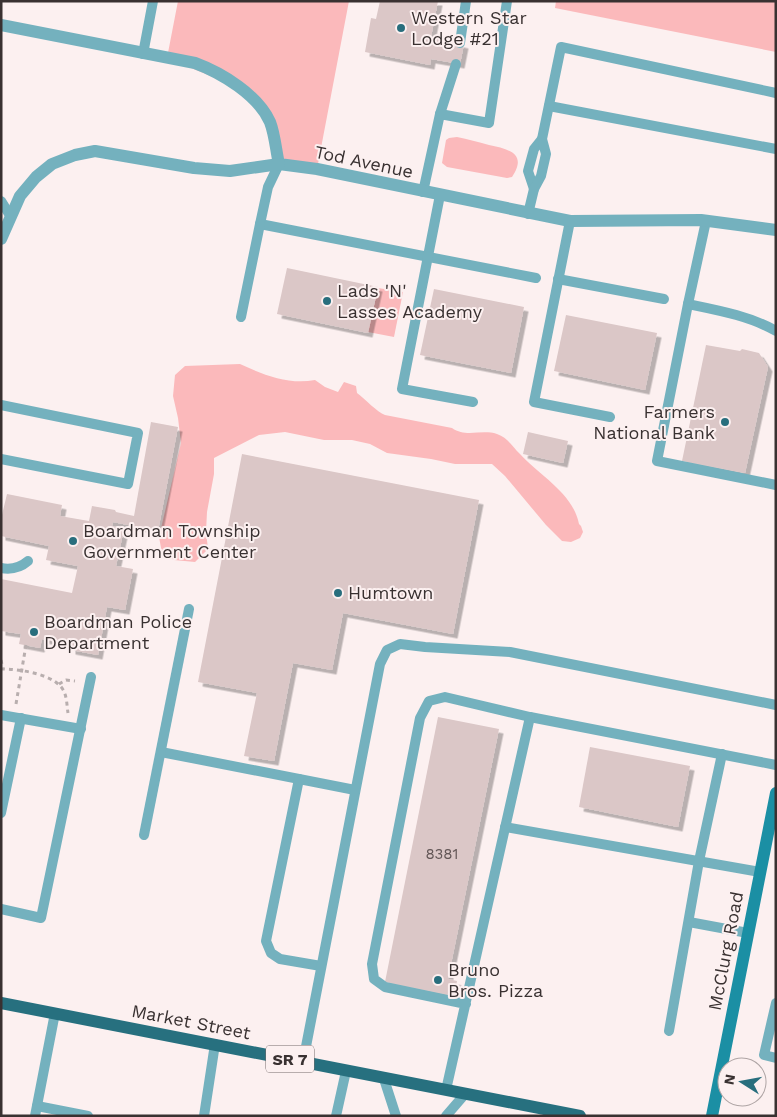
<svg xmlns="http://www.w3.org/2000/svg" width="777" height="1117" font-family="'Work Sans',sans-serif">
	<style>
		.green { fill: #fbb9bb }
		.building { fill: #dbc7c7; filter: url(#shadow) }
		.lines { fill: none; stroke-linecap: round; stroke-linejoin: round }
		.path { stroke: #b8aeae; stroke-width: 3; stroke-dasharray: 4 4; stroke-linecap: butt }
		.lane { stroke: #74b1be; stroke-width: 10 }
		.street { stroke: #74b1be; stroke-width: 12 }
		.secondary { stroke: #1b8fa4; stroke-width: 12 }
		.primary { stroke: #27707f; stroke-width: 12 }
		.poi-dot { fill: #286e7d; stroke: #fcf0f0; stroke-width: 2 }
		.labels { text-anchor: middle; stroke-width: 4; stroke-linejoin: round; paint-order: stroke }
		.number-label { font-size: 15px; fill: #625656 }
		.shield { fill: #fcf0f0; stroke: #746a6a; stroke-width: 1 }
		.shield-label { font-size: 16px; font-weight: bold; fill: #393131 }
		.poi-label { font-size: 18px; fill: #393131; stroke: #fcf0f0; text-anchor: start }
		.street-label { font-size: 18px; fill: #393131; stroke: #fcf0f0 }
	</style>
	<defs>
		<filter id="shadow"><feDropShadow dx="4.5" dy="4.5" stdDeviation="0" flood-color="#0004"/></filter>
	</defs>
	<rect width="100%" height="100%" fill="#fcf0f0"/>
	<g class="green">
		<polygon points="178,1 349,1 317,169 279,164 270,123 242,89 167,58"/>
		<polygon points="556,1 776,1 776,52 555,8"/>
		<path d="M 457,137 C 468,139 478,142 489,145 C 508,149 528,153 512,177 L 507,178 L 447,167 L 442,163 L 446,140 L 449,138 Z"/>
		<polygon points="378,288 403,292 394,337 368,332"/>
		<path d="M 240,364 C 264,375 289,385 315,380 L 325,387 L 338,392 L 344,382 L 356,386 L 357,393 C 365,399 377,412 385,415 L 452,428 C 466,438 481,429 497,434 C 508,438 512,446 520,454 C 539,475 573,493 579,524 L 581,526 L 583,532 L 580,538 L 571,542 L 562,541 L 546,525 L 505,476 L 492,464 L 455,464 L 431,459 L 387,453 L 370,444 L 352,440 L 324,440 L 285,432 L 259,435 L 214,458 L 214,474 L 207,512 L 206,532 L 208,549 L 195,562 L 174,560 L 162,553 L 159,537 L 181,443 L 178,418 L 173,396 L 175,375 L 185,366 Z"/>
	</g>
	<g class="building">
		<polygon points="380,1 438,1 431,37 464,44 460,64 431,59 430,65 365,52 371,18 376,19"/>
		<polygon points="287,268 378,287 368,333 277,314"/>
		<polygon points="434,289 524,307 511,373 420,355"/>
		<polygon points="566,315 657,333 645,390 554,371"/>
		<polygon points="706,345 740,351 742,349 759,353 768,367 745,473 682,461"/>
		<polygon points="151,422 178,427 158,531 113,522 112,526 124,529 116,566 133,569 125,610 107,607 98,655 71,650 71,644 42,639 40,648 19,644 21,634 1,631 1,579 72,593 78,566 46,560 49,546 1,536 1,519 7,494 62,505 60,516 89,521 92,506 115,510 116,512 134,516"/>
		<polygon points="528,432 568,441 563,463 523,454"/>
		<polygon points="242,454 479,500 453,634 343,613 332,670 293,663 274,761 244,756 257,693 198,682"/>
		<polygon points="438,717 499,729 448,979 457,981 454,996 385,982"/>
		<polygon points="590,747 690,766 678,827 579,807"/>
	</g>
	<g class="lines">
		<g class="path">
			<polyline points="1,660 3,669"/>
			<path d="M 1,669 C 19,669 59,674 65,694 C 67,700 67,707 68,713"/>
			<polyline points="59,684 66,680 75,681"/>
			<polyline points="16,704 26,645"/>
			<polyline points="757,1076 760,1067"/>
		</g>
		<g class="lane">
			<polyline points="460,43 466,1"/>
			<polyline points="143,54 153,1"/>
			<polyline points="549,106 776,149"/>
			<polyline points="440,114 456,64"/>
			<polyline points="279,164 268,187 260,224 536,278"/>
			<polyline points="534,189 528,171 534,149 542,139"/>
			<polyline points="423,192 440,114 489,123 507,1"/>
			<polyline points="440,195 402,389 473,402"/>
			<polyline points="1,201 11,217"/>
			<polyline points="528,214 534,189 541,176 546,154 542,139 561,47 776,93"/>
			<polyline points="570,221 534,402 610,417"/>
			<path d="M 706,221 L 688,304 C 717,310 750,316 776,331"/>
			<polyline points="558,279 664,299"/>
			<polyline points="688,304 657,461 776,485"/>
			<polyline points="241,317 260,224"/>
			<polyline points="1,405 138,433 128,484 1,459"/>
			<path d="M 1,568 C 12,570 20,568 28,561"/>
			<polyline points="1,715 81,729"/>
			<polyline points="530,717 776,765"/>
			<polyline points="161,752 355,790"/>
			<polyline points="299,779 266,941 271,953 280,959 321,966"/>
			<polyline points="1,813 21,718"/>
			<polyline points="505,827 760,872"/>
			<polyline points="144,835 189,609"/>
			<polyline points="1,909 41,918 91,677"/>
			<polyline points="689,922 748,933"/>
			<polyline points="776,1003 764,1055 776,1058"/>
			<polyline points="669,1031 699,861 722,754"/>
			<polyline points="303,1062 380,664 387,650 400,644 425,647 510,652 776,705"/>
			<polyline points="384,1079 396,1116"/>
			<polyline points="446,1090 530,717 445,697 429,701 420,718 372,964 374,979 385,987 466,1004"/>
			<polyline points="37,1106 88,1116"/>
			<polyline points="35,1116 55,1013"/>
			<polyline points="204,1116 215,1044"/>
			<polyline points="336,1116 346,1071"/>
			<polyline points="446,1116 465,1094"/>
		</g>
		<g class="street">
			<path d="M 1,25 L 195,63 C 222,73 258,95 270,122 C 275,135 276,151 279,164 L 317,169 L 570,221 L 701,220 L 776,230"/>
			<polyline points="1,239 20,196 36,177 52,164 75,155 95,151 194,168 230,171 279,164"/>
		</g>
		<polyline class="secondary" points="712,1116 776,793"/>
		<polyline class="primary" points="1,1003 580,1116"/>
	</g>
	<g class="poi-dot">
		<circle cx="401" cy="28" r="5"/>
		<circle cx="327" cy="301" r="5"/>
		<circle cx="725" cy="422" r="5"/>
		<circle cx="73" cy="541" r="5"/>
		<circle cx="338" cy="593" r="5"/>
		<circle cx="34" cy="632" r="5"/>
		<circle cx="438" cy="980" r="5"/>
	</g>
	<g class="labels">
		<g class="number-label">
			<text x="442" y="859">8381</text>
		</g>
		<rect class="shield" x="266" y="1045.5" width="48" height="27" rx="4"/>
		<g class="shield-label">
			<text x="290" y="1065">SR 7</text>
		</g>
		<g class="poi-label">
			<text x="411" y="24">Western Star<tspan x="411" dy="21">Lodge #21</tspan></text>
			<text x="337" y="297">Lads 'N'<tspan x="337" dy="21">Lasses Academy</tspan></text>
			<text x="715" y="418" text-anchor="end">Farmers<tspan x="715" dy="21">National Bank</tspan></text>
			<text x="83" y="537">Boardman Township<tspan x="83" dy="21">Government Center</tspan></text>
			<text x="348" y="599">Humtown</text>
			<text x="44" y="628">Boardman Police<tspan x="44" dy="21">Department</tspan></text>
			<text x="448" y="976">Bruno<tspan x="448" dy="21">Bros. Pizza</tspan></text>
		</g>
		<g class="street-label">
			<text transform="translate(364 162) rotate(12)" y="6">Tod Avenue</text>
			<text transform="translate(726 951) rotate(-79)" y="6">McClurg Road</text>
			<text transform="translate(191 1022) rotate(11)" y="6">Market Street</text>
		</g>
	</g>
	<rect width="777" height="1117" fill="none" stroke="#393131" stroke-width="5"/>
	<g transform="translate(742 1082) rotate(281)"><circle r="24" fill="#fcf0f0" stroke="#aea4a4"/>
	<path d="M0-4L9 19L0 12L-9 19Z" fill="#286e7d"/>
	<text y="-8" font-size="14" font-weight="bold" text-anchor="middle" fill="#393131">N</text>
	</g>
</svg>
